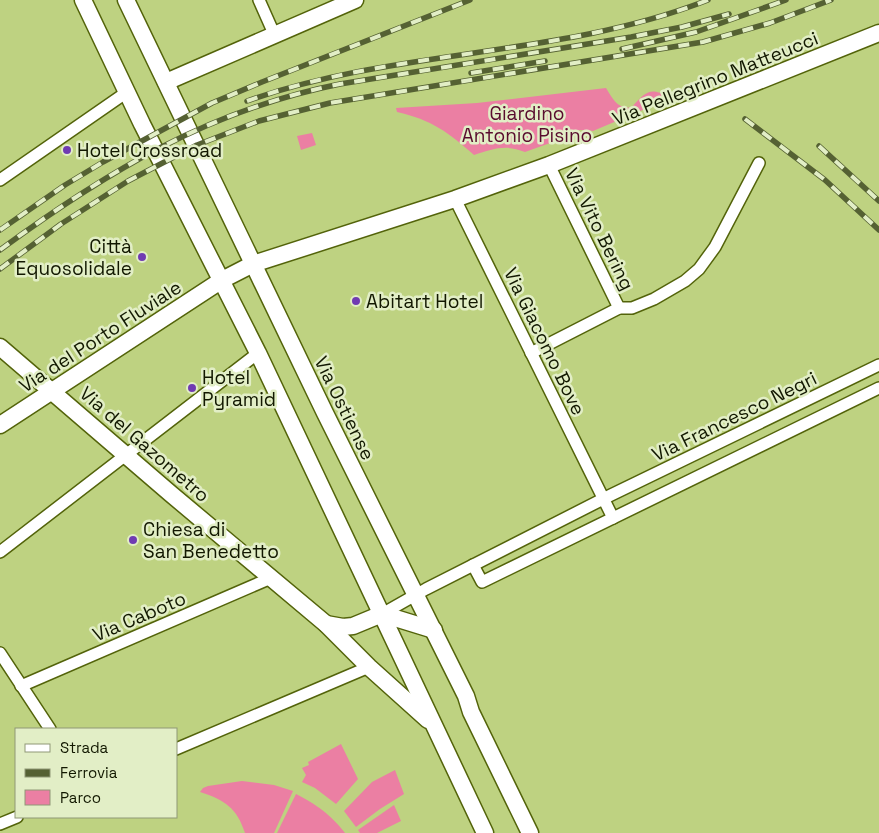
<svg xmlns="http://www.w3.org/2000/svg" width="879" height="833" font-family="'Space Grotesk',sans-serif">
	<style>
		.green { fill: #eb7fa3 }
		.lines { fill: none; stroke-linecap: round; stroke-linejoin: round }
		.street-casing { stroke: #53630a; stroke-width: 14 }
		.secondary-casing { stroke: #53630a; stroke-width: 19 }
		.street { stroke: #fff; stroke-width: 11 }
		.secondary { stroke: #fff; stroke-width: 16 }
		.rail-casing { stroke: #556133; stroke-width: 5.5 }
		.rail { stroke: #e2eec6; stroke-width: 4; stroke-dasharray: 11; stroke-linecap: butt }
		.poi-dot { fill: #703bb2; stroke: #e2eec6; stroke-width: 2 }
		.labels { text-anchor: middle; stroke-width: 5; stroke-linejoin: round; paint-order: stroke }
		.street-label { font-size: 19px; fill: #121800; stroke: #e2eec6 }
		.park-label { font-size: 19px; fill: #590c2e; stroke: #e2eec6 }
		.poi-label { font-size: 19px; fill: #121800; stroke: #e2eec6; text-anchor: start }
	</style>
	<rect width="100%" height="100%" fill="#bed281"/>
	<g class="green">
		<path d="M 606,88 C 613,99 618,110 632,107 C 647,90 651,87 671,98 L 593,131 C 583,129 571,129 564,138 L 525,152 C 506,144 493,149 474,155 C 448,132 432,120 397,112 L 396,108 L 477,103 Z"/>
		<polygon points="312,133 316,145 301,150 297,136"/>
		<polygon points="341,744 358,779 336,804 315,788 302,782 306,775 302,768 309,765 308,762"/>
		<polygon points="395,770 404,794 380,809 356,827 344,811 372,782"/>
		<path d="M 242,781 L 274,785 L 293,791 L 274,833 L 245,833 C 237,808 225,800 200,792 L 203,788 L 208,786 Z"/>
		<path d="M 296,794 C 317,805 330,814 345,833 L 277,833 Z"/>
		<polygon points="394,805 401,821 377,833 360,833 358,830"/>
	</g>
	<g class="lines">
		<defs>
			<g id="street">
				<polyline points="259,0 275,36"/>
				<polyline points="549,165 619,308"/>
				<polyline points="0,180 127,92"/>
				<polyline points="455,199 613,518"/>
				<polyline points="531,353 619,308 632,308 654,299 685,281 699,269 715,247 759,163"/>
				<polyline points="0,552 258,353"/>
				<polyline points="473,565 482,582 879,388"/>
				<polyline points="382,614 426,589 611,495 879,365"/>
				<polyline points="0,653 50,729"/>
				<polyline points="21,686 271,578"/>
				<polyline points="176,749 369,667"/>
				<polyline points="0,824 17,817"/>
			</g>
			<g id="secondary">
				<polyline points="83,0 142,124 258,353 485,833"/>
				<polyline points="126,0 325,413 466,696 471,712 530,833"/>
				<polyline points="166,82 355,0"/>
				<polyline points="0,347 171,494 326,624 369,667 428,720"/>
				<polyline points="0,425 222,280 253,264 455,199 549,165 879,33"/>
				<polyline points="326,624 343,627 353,626 382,614 434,630"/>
			</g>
		</defs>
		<use href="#street" class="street-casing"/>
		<use href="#secondary" class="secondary-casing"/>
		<use href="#street" class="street"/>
		<use href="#secondary" class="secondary"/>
		<defs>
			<g id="rail">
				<polyline points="622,49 696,32 786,0"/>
				<polyline points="471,73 545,61"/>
				<path d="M 247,101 C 396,48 560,58 708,0"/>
				<polyline points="745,119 825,180 879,230"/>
				<polyline points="819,146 879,201"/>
				<polyline points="0,230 65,185 103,162 212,103 262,82 470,0"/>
				<path d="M 0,250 C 106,172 209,110 340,84 L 631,37 L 682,27 L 729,14"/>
				<polyline points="0,269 61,224 128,181 197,145 259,121 330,103 703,42 770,23 831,0"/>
			</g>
		</defs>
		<use href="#rail" class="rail-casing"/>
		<use href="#rail" class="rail"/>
	</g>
	<g class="poi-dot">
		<circle cx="67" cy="150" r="5"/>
		<circle cx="142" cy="257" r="5"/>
		<circle cx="356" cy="301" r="5"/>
		<circle cx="192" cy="388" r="5"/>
		<circle cx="133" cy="540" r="5"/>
	</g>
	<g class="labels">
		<g class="street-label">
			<text transform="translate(715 78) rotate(-22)" y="7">Via Pellegrino Matteucci</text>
			<text transform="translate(600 229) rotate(64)" y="7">Via Vito Bering</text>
			<text transform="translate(100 336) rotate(-33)" y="7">Via del Porto Fluviale</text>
			<text transform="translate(545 341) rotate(64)" y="7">Via Giacomo Bove</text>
			<text transform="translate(345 408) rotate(64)" y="7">Via Ostiense</text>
			<text transform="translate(734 416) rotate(-26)" y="7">Via Francesco Negri</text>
			<text transform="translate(145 444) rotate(41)" y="7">Via del Gazometro</text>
			<text transform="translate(139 616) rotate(-23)" y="7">Via Caboto</text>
		</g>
		<g class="park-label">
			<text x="527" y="120">Giardino<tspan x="527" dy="22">Antonio Pisino</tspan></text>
		</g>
		<g class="poi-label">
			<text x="77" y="157">Hotel Crossroad</text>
			<text x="132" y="253" text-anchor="end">Città<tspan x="132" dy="22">Equosolidale</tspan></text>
			<text x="366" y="308">Abitart Hotel</text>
			<text x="202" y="384">Hotel<tspan x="202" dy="22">Pyramid</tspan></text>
			<text x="143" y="536">Chiesa di<tspan x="143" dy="22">San Benedetto</tspan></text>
		</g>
	</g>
	<rect x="15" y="728" width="162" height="90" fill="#e2eec6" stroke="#8f9877"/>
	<rect x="25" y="744" width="25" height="8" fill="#ffffff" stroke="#8f9877"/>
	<text x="60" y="753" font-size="15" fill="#121800">Strada</text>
	<rect x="25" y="769" width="25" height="8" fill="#556133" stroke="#8f9877"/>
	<text x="60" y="778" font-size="15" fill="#121800">Ferrovia</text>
	<rect x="25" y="790" width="25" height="15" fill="#eb7fa3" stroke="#8f9877"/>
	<text x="60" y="803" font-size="15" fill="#121800">Parco</text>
</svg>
